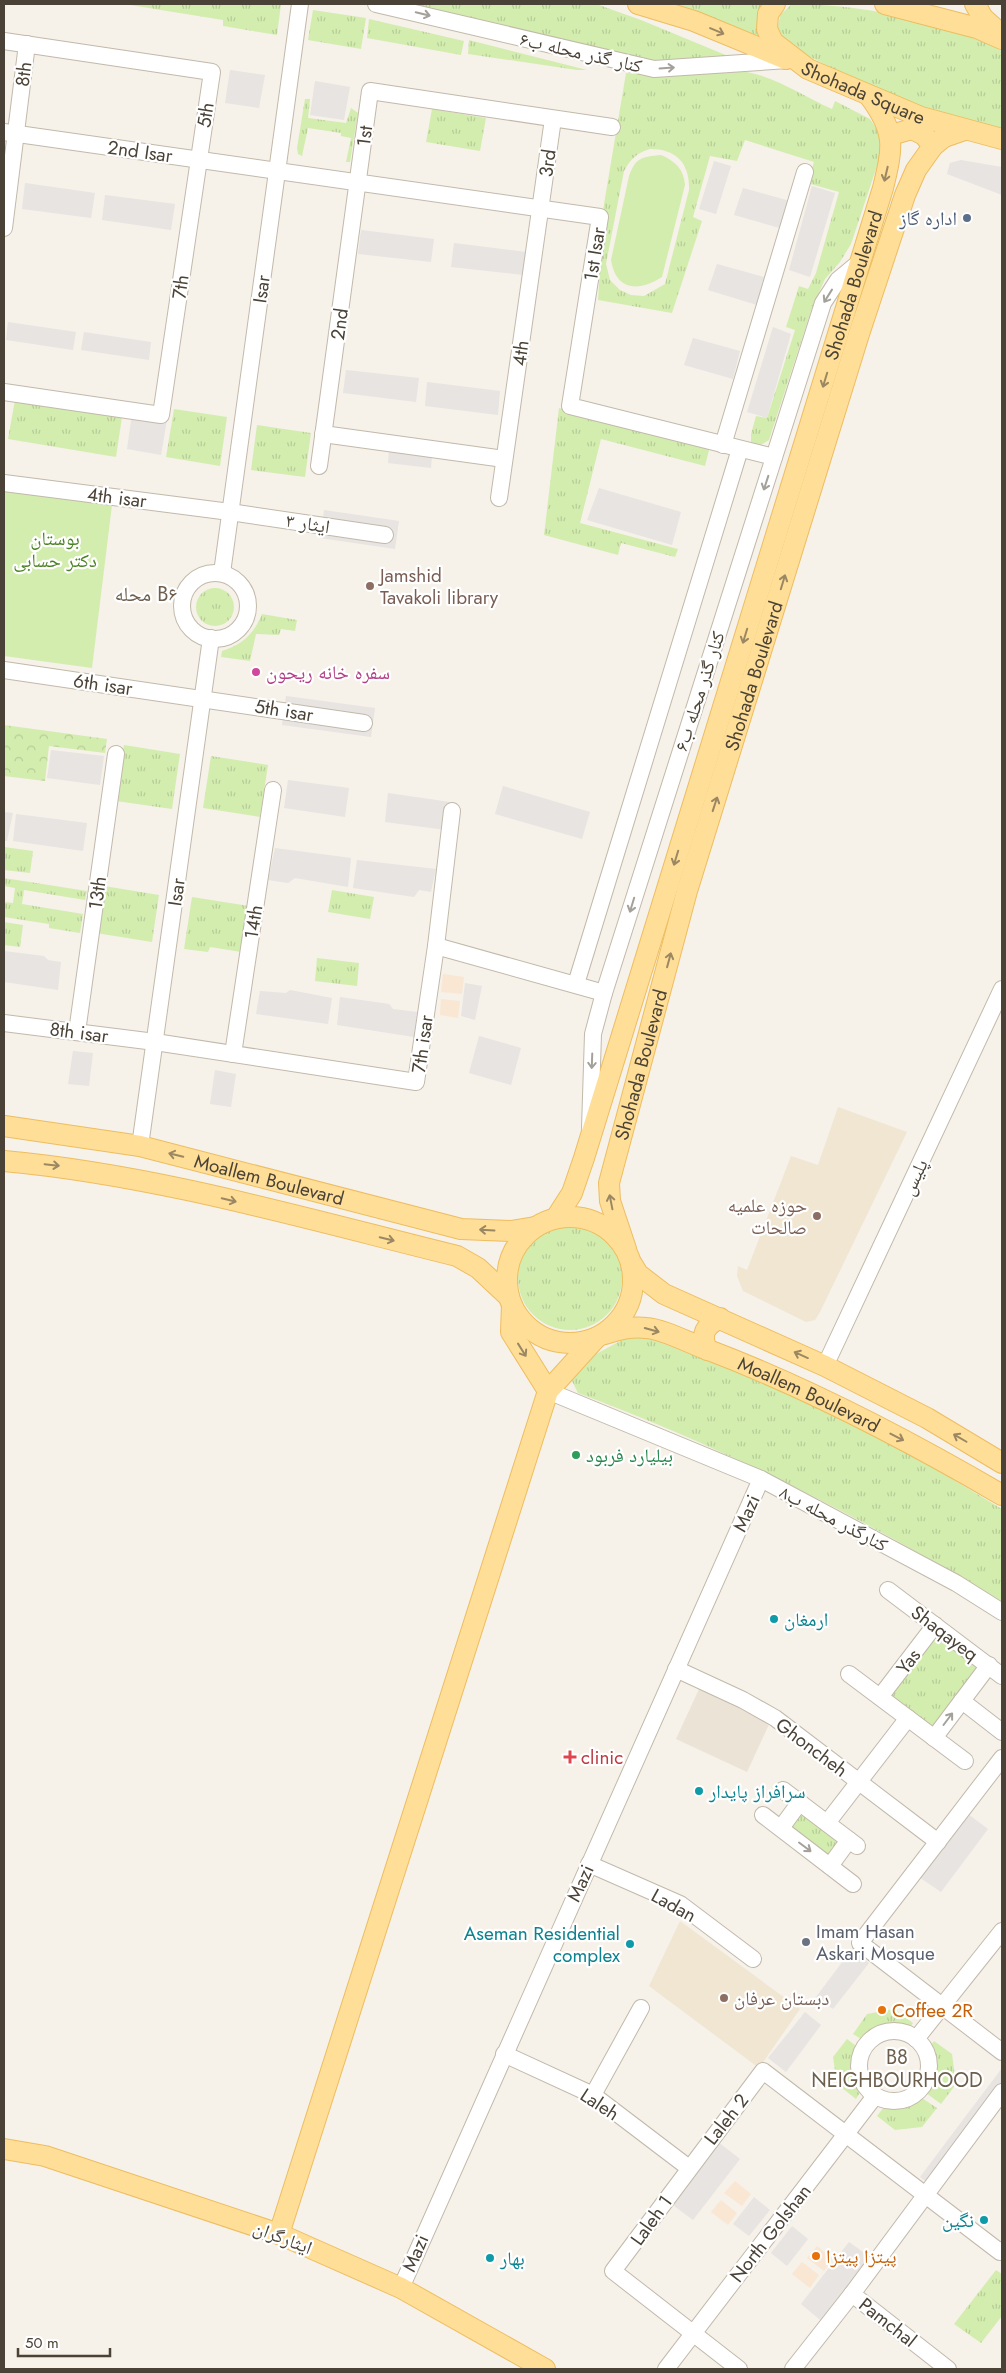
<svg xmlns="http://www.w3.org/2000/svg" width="1006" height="2373" font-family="Jost,'Noto Naskh Arabic',sans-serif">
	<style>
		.residential { fill: #eae3d6 }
		.commercial { fill: #f9e7d3 }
		.education { fill: #f0e6d2 }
		.grass { fill: url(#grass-tufts); fill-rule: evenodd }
		.forest { fill: url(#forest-crowns) }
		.green { fill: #d3edaf }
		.parking { fill: #e7e4e1 }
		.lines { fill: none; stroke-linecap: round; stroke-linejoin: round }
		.minor-casing { stroke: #c2b9aa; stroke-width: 18 }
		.major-casing { stroke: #eebd5f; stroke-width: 22 }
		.minor { stroke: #fff; stroke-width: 16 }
		.major { stroke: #ffde98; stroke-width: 20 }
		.oneway { stroke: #a4a09a }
		.oneway2 { stroke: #9b8862 }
		.service-dot { fill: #5c6f8a; stroke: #fff; stroke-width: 2 }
		.education-dot { fill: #8d6e63; stroke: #fff; stroke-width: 2 }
		.hotel-dot { fill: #d1479c; stroke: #fff; stroke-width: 2 }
		.leisure-dot { fill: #2e9e5b; stroke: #fff; stroke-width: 2 }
		.culture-dot { fill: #0f9aa8; stroke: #fff; stroke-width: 2 }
		.health-dot { fill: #e0444e; stroke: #fff; stroke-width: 2 }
		.worship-dot { fill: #6b7280; stroke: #fff; stroke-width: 2 }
		.food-dot { fill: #e8710a; stroke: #fff; stroke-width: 2 }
		.labels { text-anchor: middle; stroke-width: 4.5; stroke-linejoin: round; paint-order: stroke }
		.street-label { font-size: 19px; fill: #4a4236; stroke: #fff }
		.service-label { font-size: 19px; fill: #4e5e75; stroke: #fff; text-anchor: end }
		.park-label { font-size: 19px; fill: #4b8224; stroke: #fff }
		.education-label { font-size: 19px; fill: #785e54; stroke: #fff; text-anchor: start }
		.hotel-label { font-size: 19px; fill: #b23c85; stroke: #fff; text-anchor: start }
		.leisure-label { font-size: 19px; fill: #27864d; stroke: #fff; text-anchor: start }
		.culture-label { font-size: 19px; fill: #0d838f; stroke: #fff; text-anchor: start }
		.health-label { font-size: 19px; fill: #be3a42; stroke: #fff; text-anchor: start }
		.worship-label { font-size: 19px; fill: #5b616d; stroke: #fff; text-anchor: start }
		.food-label { font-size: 19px; fill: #c56008; stroke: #fff; text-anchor: start }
		.neighbourhood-label { font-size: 20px; fill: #6e5f4d; stroke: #fff }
	</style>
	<defs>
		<pattern id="grass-tufts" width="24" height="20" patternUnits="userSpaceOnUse" patternTransform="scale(1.25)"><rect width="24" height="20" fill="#d3edaf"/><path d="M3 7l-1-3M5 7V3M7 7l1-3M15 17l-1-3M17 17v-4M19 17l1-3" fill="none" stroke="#b7cc97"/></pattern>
		<pattern id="forest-crowns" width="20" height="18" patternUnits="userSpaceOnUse" patternTransform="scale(1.25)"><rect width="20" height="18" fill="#d3edaf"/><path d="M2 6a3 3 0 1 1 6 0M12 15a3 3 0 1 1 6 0" fill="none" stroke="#b7cc97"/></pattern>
	</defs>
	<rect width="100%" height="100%" fill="#f6f1e9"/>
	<polygon class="residential" points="700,1687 771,1720 747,1772 676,1739"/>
	<g class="commercial">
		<polygon points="443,974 464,977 462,994 441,992"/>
		<polygon points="441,999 460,1001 458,1018 440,1015"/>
		<polygon points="735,2181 751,2194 742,2206 724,2193"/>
		<polygon points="721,2200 737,2213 728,2225 711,2212"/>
		<polygon points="817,2246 833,2259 824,2271 807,2258"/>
		<polygon points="802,2262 819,2275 810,2288 792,2274"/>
	</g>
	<g class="education">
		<polygon points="838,1107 907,1132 820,1312 815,1320 806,1322 743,1291 737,1276 738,1266 747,1270 791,1156 818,1165"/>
		<polygon points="680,1921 800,2009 759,2068 649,1986"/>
	</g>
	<g class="grass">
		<polygon points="124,4 281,4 277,35 223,26 223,20"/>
		<polygon points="388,4 596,4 641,20 728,56 647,63"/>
		<polygon points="673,4 770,4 760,27 758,39 731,26"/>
		<path d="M 792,4 C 860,4 941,20 1002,51 L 1002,132 L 937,114 L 863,84 L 789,46 L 777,33 L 780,15 Z"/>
		<polygon points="313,10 366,18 361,49 308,40"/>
		<polygon points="369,19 464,41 461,55 367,38"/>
		<polygon points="469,40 587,70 577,70 468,54"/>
		<path d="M 732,70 C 769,72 799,94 832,109 L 835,101 L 870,119 L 880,134 L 882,151 L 851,244 L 840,262 L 825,279 L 812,308 L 769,440 L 759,446 L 751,442 L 751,434 L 756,416 L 767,418 L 795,330 L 786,327 L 799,286 L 808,289 L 816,273 L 839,192 L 807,183 L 814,162 L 745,140 L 737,161 L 710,156 L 693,217 L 702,221 L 672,313 L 598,300 L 604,204 L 626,73 L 658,75 ZM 650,149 C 676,149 690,163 689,190 L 665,284 L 644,296 L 631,295 L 620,290 L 610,280 L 606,264 L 624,171 C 631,158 637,153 650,149 Z"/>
		<polygon points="305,99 310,99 308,118 346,123 351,108 358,113 350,162 346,162 351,138 341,136 341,133 308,128 302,156 298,154 297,148"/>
		<polygon points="432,109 486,118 480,151 426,142"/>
		<polygon points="15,400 122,417 116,457 8,439"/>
		<polygon points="559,408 710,446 705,466 601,439 580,523 678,549 675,557 621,543 618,555 544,535"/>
		<polygon points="174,409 227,417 220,466 166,457"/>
		<polygon points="257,425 311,433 305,477 251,470"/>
		<circle cx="215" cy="607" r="19"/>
		<path d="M 262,614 L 297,620 L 295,631 L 281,629 L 279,635 L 256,634 L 250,661 L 221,657 L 222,651 C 242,645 254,634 262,614 Z"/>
		<polygon points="124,745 180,754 172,809 116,801"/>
		<polygon points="211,756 268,765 260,817 203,808"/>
		<polygon points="4,847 33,851 30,873 4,870"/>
		<polygon points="4,878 87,891 85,900 24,890 22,904 83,914 80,933 49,928 49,924 4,917 4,902 13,903 15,888 4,886"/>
		<polygon points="104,886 159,895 152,942 96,933"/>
		<polygon points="332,890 374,897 370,919 328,912"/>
		<polygon points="192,897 249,906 241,952 210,947 208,952 184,949"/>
		<polygon points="4,922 23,925 20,947 4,945"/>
		<polygon points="317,958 359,963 357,986 315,981"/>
		<circle cx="570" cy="1278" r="52"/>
		<path d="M 635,1333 C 705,1360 776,1385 844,1418 C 898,1445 950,1478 1002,1509 L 1002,1602 C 867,1520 726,1448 578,1393 L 572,1381 L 585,1360 Z"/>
		<polygon points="935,1631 981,1666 933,1730 886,1695"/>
		<polygon points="800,1806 845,1840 829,1862 784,1828"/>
		<path d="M 894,2009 L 913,2023 L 908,2031 C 892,2027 878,2031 866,2042 L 853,2034 L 867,2014 Z"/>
		<path d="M 847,2039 L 860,2049 C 852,2063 855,2076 862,2089 L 856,2099 L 837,2084 L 833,2057 Z"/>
		<path d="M 934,2041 L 952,2054 L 956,2084 L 941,2104 L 926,2093 C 939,2076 937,2067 928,2049 Z"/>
		<path d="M 922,2098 L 937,2108 L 922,2127 L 895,2130 L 877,2116 L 887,2103 C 901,2112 911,2108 922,2098 Z"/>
		<polygon points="996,2270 1002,2274 1002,2316 981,2343 954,2324"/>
	</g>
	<polygon class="forest" points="4,725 107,739 105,753 49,746 45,781 4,776"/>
	<g class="green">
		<path d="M 661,155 C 675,161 684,169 685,185 L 662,277 C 639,292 616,291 611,260 L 629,176 C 636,157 642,157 661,155 Z"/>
		<polygon points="4,491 112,505 92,668 4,656"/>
	</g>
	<g class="parking">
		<polygon points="230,70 265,75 259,108 225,103"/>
		<polygon points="315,81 350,87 344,120 310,115"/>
		<polygon points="961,160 1002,167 1002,195 947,174 950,163"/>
		<polygon points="714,161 731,166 716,214 699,209"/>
		<polygon points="25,183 95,193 91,218 22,209"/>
		<polygon points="812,186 835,193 810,277 789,270"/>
		<polygon points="743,188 790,201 783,229 734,215"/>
		<polygon points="105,195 175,204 171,230 102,220"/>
		<polygon points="361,230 434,239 431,262 358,254"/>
		<polygon points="454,243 527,252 524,275 451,267"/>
		<polygon points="717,264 764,277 757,305 708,290"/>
		<polygon points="8,322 76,332 73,350 6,340"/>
		<polygon points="773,327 791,334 767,418 747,412"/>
		<polygon points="84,332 151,342 149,360 81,350"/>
		<polygon points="693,338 740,351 733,379 684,365"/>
		<polygon points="346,370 419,378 416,402 343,393"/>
		<polygon points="427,382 500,391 498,415 425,406"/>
		<polygon points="132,414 167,420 161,455 127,449"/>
		<polygon points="390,439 433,444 431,468 388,463"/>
		<polygon points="599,488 681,512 672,545 587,520"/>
		<polygon points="324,510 399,521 395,549 320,538"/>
		<polygon points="286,696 375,708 371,737 282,725"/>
		<polygon points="51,750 104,756 100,785 47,778"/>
		<polygon points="288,780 349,788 345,817 284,808"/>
		<polygon points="503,786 590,812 582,839 495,814"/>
		<polygon points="388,793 450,802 446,830 385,822"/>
		<polygon points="4,812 13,813 7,841 4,841"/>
		<polygon points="16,814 87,823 83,851 13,841"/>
		<polygon points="275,848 351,858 348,887 295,878 288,883 268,880"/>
		<polygon points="357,860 436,869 431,892 419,890 414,897 353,888"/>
		<polygon points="4,951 44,956 48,960 61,962 58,990 4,982"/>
		<polygon points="465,983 482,986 475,1020 461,1016"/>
		<polygon points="290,990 332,998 328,1024 256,1014 260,991 286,993"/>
		<polygon points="340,997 389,1004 393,1009 417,1012 414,1037 337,1025"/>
		<polygon points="479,1036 521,1048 511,1085 469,1073"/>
		<polygon points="73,1051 93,1053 89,1086 68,1084"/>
		<polygon points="215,1070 236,1074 231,1107 210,1104"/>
		<polygon points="960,1808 988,1829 941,1892 910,1871"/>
		<polygon points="852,1949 869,1963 833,2009 816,1997"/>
		<polygon points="805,2012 821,2025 786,2072 768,2058"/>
		<polygon points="1002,2068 1002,2105 938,2191 920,2177"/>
		<polygon points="709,2135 740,2159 693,2220 662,2197"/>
		<polygon points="754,2197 770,2210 749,2236 733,2224"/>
		<polygon points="792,2226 808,2239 787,2266 771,2253"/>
		<polygon points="849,2242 881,2265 831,2329 801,2304"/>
	</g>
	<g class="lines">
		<defs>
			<g id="minor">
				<polyline points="376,4 654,69 788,60"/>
				<polyline points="4,41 212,72 161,415 4,392"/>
				<polyline points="4,132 600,217 570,406 774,457"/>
				<polyline points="4,228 27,44"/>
				<polyline points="323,434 504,459"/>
				<polyline points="723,445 805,172"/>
				<polyline points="319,466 370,91 612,127"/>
				<polyline points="4,483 230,512 385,535"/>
				<polyline points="499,498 553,119"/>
				<polyline points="222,573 300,4"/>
				<circle cx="215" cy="606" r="33"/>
				<polyline points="4,670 364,723"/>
				<polyline points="436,946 452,811"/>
				<polyline points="576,984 740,449"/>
				<polyline points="4,1023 155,1042 416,1082 436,946 604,993"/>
				<polyline points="77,1032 116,754"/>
				<polyline points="233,1054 273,790"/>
				<polyline points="590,1128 593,1034 604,993 823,303 838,280 861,261"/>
				<polyline points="140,1146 211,638"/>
				<polyline points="825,1366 1002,989"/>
				<polyline points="548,1391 761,1479 956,1583 1002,1612"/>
				<polyline points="888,1590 1002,1676"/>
				<polyline points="676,1669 743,1700 775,1718 938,1842"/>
				<polyline points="849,1674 965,1761"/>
				<polyline points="880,1697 935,1625"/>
				<polyline points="962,1701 1002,1732"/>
				<polyline points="934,1738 989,1665"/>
				<polyline points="1002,1758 860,1943 1002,2052"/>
				<polyline points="783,1790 857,1846"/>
				<polyline points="763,1815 853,1884"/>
				<polyline points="827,1823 908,1718"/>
				<polyline points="781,1828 800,1802"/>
				<polyline points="589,1864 680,1904 753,1959"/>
				<polyline points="830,1866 849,1840"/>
				<circle cx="894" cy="2066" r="35"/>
				<polyline points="916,2039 1002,1931"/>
				<polyline points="504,2054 593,2095 689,2168"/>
				<polyline points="593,2095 641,2008"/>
				<polyline points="401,2288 761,1479"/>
				<polyline points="852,2294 948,2369"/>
				<polyline points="666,2369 875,2096"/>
				<polyline points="739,2369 613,2271 763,2071 1000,2252 1002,2250"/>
				<polyline points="793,2369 852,2294 1002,2092"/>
			</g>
			<g id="major">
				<polyline points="638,4 694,21 786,59"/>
				<path id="s1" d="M 775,4 L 768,14 L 767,29 L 773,42 L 808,69 L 921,117 L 1002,139"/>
				<polyline points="885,4 977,28 1002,39"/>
				<polyline points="975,4 983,18 1001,34"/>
				<polyline points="891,135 912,129 924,135 933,146"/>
				<path id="s2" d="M 4,1126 L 140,1146 L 461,1229 L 511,1231 L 535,1227"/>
				<path d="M 4,1161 C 157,1175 307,1219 457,1256 L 478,1268 L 509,1297"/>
				<circle cx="570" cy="1280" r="63"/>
				<path id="s3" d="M 556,1218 L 572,1193 L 584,1158 L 883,188 C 893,147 896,132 870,97"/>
				<path id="s4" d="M 626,1249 L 610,1201 L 609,1183 L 687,891 L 859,334 L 905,195 L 916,170 L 933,146 L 944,137 L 964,130"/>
				<polyline points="632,1264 638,1274 664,1294 825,1366 927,1418 1002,1463"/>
				<polyline points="512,1305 511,1332 548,1391"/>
				<path id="s5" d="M 605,1334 C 618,1330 631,1326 646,1328 C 663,1329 689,1343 706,1349 C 809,1388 908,1440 1002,1495"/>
				<path d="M 707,1350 C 700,1334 705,1326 720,1318"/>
				<polyline points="4,2149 45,2156 279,2234 401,2288 545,2369"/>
				<polyline points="279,2234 548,1391 596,1338"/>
			</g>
		</defs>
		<use href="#minor" class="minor-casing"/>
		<use href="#major" class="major-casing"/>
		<use href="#minor" class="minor"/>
		<use href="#major" class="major"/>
	</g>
	<defs><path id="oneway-shaft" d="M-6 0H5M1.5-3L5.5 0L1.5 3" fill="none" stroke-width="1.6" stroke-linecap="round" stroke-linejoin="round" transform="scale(1.25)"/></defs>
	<g class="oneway">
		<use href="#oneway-shaft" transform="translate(423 14) rotate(13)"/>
		<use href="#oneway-shaft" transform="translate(667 68) rotate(-4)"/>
		<use href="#oneway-shaft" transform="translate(828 296) rotate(122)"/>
		<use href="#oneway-shaft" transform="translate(766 483) rotate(108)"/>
		<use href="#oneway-shaft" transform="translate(632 905) rotate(107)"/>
		<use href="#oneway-shaft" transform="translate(592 1061) rotate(92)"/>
		<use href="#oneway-shaft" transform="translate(948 1719) rotate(-53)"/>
		<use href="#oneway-shaft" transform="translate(805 1847) rotate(37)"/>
	</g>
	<g class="oneway2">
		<use href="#oneway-shaft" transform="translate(717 31) rotate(23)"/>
		<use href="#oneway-shaft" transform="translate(886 174) rotate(103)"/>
		<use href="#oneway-shaft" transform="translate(825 380) rotate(107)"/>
		<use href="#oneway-shaft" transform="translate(783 582) rotate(-73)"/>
		<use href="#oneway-shaft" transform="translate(745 636) rotate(107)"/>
		<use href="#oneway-shaft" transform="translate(715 804) rotate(-72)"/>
		<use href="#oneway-shaft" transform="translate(676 858) rotate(107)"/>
		<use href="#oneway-shaft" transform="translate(669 960) rotate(-75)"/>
		<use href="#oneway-shaft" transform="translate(176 1155) rotate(-166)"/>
		<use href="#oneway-shaft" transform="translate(52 1165) rotate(6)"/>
		<use href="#oneway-shaft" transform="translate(229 1200) rotate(14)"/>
		<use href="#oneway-shaft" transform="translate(611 1202) rotate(-101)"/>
		<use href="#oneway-shaft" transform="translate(487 1230) rotate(-177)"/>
		<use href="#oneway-shaft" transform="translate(387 1239) rotate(14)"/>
		<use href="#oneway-shaft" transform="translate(652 1330) rotate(16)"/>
		<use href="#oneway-shaft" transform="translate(522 1350) rotate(58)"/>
		<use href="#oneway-shaft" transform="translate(801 1355) rotate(-156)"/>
		<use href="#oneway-shaft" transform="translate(897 1437) rotate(27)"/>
		<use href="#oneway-shaft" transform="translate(960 1438) rotate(-150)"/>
	</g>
	<circle class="service-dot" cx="967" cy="218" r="5"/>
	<g class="education-dot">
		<circle cx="370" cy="586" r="5"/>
		<circle cx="817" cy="1216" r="5"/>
		<circle cx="724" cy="1998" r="5"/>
	</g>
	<circle class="hotel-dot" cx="256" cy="672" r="5"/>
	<circle class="leisure-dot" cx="576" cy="1455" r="5"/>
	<g class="culture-dot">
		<circle cx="774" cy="1619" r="5"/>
		<circle cx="699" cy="1791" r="5"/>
		<circle cx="630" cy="1944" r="5"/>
		<circle cx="984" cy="2220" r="5"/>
		<circle cx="490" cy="2258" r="5"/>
	</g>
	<path class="health-dot" d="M567.5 1749.5h5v5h5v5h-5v5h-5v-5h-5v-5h5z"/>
	<circle class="worship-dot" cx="806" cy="1942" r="5"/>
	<g class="food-dot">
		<circle cx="882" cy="2010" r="5"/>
		<circle cx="816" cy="2256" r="5"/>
	</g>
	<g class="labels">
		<g class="street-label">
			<text transform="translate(581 52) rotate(13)" y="7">کنار گذر محله ب۶</text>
			<text transform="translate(23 74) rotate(-83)" y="7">8th</text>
			<text dy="7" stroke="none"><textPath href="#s1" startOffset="146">Shohada Square</textPath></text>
			<text transform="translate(205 115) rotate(-81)" y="7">5th</text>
			<text transform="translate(364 136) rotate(-83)" y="7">1st</text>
			<text transform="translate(140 151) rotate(8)" y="7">2nd Isar</text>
			<text transform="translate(547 163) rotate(-82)" y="7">3rd</text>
			<text transform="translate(594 254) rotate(-81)" y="7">1st Isar</text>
			<text dy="7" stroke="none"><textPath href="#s3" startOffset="980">Shohada Boulevard</textPath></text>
			<text transform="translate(180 287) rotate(-82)" y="7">7th</text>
			<text transform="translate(261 289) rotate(-82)" y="7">Isar</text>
			<text transform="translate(339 324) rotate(-82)" y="7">2nd</text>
			<text transform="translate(520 353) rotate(-82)" y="7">4th</text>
			<text transform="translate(117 497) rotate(7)" y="7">4th isar</text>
			<text transform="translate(308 523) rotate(9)" y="7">ایثار ۳</text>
			<text dy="7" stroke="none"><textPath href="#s4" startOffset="596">Shohada Boulevard</textPath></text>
			<text transform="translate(103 684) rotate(8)" y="7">6th isar</text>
			<text transform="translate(699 691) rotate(-72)" y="7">کنار گذر محله ب۶</text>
			<text transform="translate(284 710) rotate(9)" y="7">5th isar</text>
			<text transform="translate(176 892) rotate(-82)" y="7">Isar</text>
			<text transform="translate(97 893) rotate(-82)" y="7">13th</text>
			<text transform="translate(253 922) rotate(-81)" y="7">14th</text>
			<text transform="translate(79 1032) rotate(7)" y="7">8th isar</text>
			<text transform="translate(422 1044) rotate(-82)" y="7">7th isar</text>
			<text dy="7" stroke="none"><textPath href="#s4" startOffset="191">Shohada Boulevard</textPath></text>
			<text transform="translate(914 1177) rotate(-65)" y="7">پلیس</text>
			<text dy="7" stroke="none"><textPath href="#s2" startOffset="271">Moallem Boulevard</textPath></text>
			<text dy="7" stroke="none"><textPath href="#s5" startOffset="218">Moallem Boulevard</textPath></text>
			<text transform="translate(746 1513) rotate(-66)" y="7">Mazi</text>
			<text transform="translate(834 1518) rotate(28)" y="7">کنارگذر محله ب۸</text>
			<text transform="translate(945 1633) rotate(37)" y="7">Shaqayeq</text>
			<text transform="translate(908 1661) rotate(-53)" y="7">Yas</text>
			<text transform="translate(812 1747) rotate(37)" y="7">Ghoncheh</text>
			<text transform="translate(580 1883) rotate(-66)" y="7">Mazi</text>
			<text transform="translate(674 1905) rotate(29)" y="7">Ladan</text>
			<text transform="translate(600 2104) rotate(33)" y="7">Laleh</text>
			<text transform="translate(726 2119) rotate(-52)" y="7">Laleh 2</text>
			<text transform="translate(651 2220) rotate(-54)" y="7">Laleh 1</text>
			<text transform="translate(770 2233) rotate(-52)" y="7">North Golshan</text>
			<text transform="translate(283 2237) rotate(21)" y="7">ایثارگران</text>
			<text transform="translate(415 2253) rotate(-67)" y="7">Mazi</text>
			<text transform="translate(888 2322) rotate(38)" y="7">Pamchal</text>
		</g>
		<g class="service-label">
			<text x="957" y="225">اداره گاز</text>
		</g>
		<g class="park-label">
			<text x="55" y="545">بوستان<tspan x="55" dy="22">دکتر حسابی</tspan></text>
		</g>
		<g class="education-label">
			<text x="380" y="582">Jamshid<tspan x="380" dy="22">Tavakoli library</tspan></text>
			<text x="807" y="1212" text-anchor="end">حوزه علمیه<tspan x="807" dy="22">صالحات</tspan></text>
			<text x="734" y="2005">دبستان عرفان</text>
		</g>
		<g class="hotel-label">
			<text x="266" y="679">سفره خانه ریحون</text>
		</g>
		<g class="leisure-label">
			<text x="586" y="1462">بیلیارد فربود</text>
		</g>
		<g class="culture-label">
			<text x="784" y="1626">ارمغان</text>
			<text x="709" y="1798">سرافراز پایدار</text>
			<text x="620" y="1940" text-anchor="end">Aseman Residential<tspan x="620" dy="22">complex</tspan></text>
			<text x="974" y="2227" text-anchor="end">نگین</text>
			<text x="500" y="2265">بهار</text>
		</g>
		<g class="health-label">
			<text x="581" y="1764">clinic</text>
		</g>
		<g class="worship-label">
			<text x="816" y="1938">Imam Hasan<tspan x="816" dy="22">Askari Mosque</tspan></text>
		</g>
		<g class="food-label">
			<text x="892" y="2017">Coffee 2R</text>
			<text x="826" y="2263">پیتزا پیتزا</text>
		</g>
		<g class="neighbourhood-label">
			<text x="146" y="601">محله B۶</text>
			<text x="897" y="2064">B8<tspan x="897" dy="23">NEIGHBOURHOOD</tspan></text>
		</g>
	</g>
	<rect width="1006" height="2373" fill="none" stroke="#4a4236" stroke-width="10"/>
	<path d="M18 2348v8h92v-8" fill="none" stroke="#4a4236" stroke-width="2.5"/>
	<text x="25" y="2348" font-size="15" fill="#4a4236" stroke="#ffffff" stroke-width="4" paint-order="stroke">50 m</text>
</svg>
